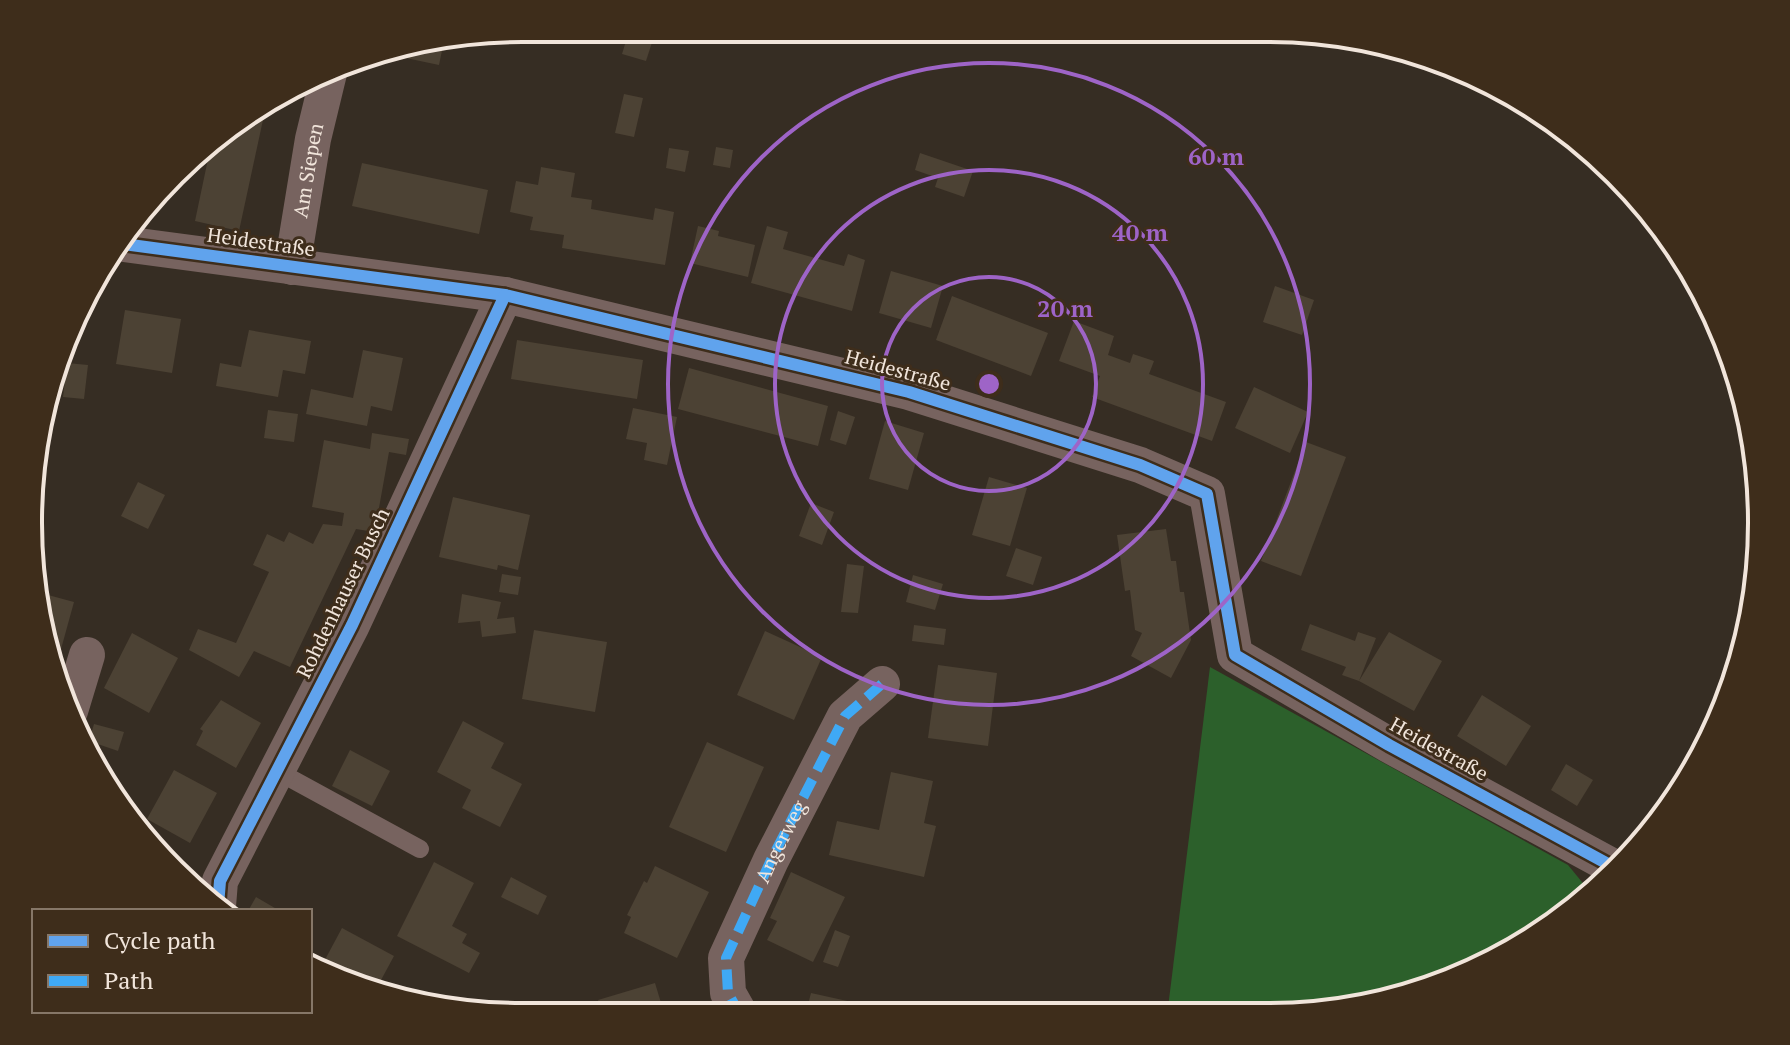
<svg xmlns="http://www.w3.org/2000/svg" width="1790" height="1045" font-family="'PT Serif',serif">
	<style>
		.green { fill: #2c602b }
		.building { fill: #4c4234 }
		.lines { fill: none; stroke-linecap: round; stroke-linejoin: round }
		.service { stroke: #77635f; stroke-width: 18 }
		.minor { stroke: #77635f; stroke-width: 36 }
		.quiet { stroke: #3fa9f5; stroke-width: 10; stroke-dasharray: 20 10; stroke-linecap: butt }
		.cycleway-casing { stroke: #3e2d1b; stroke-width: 17 }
		.cycleway { stroke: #60a3ed; stroke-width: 12 }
		.ring { fill: none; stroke: #9e64c7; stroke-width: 4 }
		.labels { text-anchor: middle; stroke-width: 6; stroke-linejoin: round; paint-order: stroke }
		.street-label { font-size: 20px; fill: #f1e5db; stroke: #3e2d1b }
		.rim { fill: none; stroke: #f1e5db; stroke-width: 4 }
		.centre { fill: #9e64c7; stroke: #3e2d1b; stroke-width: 4 }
		.ring-label { font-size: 24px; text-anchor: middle; font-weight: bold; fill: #9e64c7; stroke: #3e2d1b; stroke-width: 6; stroke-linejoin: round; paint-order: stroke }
	</style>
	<rect width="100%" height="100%" fill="#362d23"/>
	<polygon class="green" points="1210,667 1568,865 1591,893 1515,951 1426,991 1300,1016 1167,1016"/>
	<g class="building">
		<polygon points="522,28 545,28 542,42 512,36 513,30"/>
		<polygon points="630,28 656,30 646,61 622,54"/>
		<polygon points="444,41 439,65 401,57 403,48"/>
		<polygon points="624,94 643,98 634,137 615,133"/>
		<polygon points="266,106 239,231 195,221 212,140 222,130"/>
		<polygon points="716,147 733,150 730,168 713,165"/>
		<polygon points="669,148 689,151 685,172 666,168"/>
		<polygon points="920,153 973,171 964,197 935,187 938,178 915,170"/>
		<polygon points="362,163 488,190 479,234 352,206"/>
		<polygon points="541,167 575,173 571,197 592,200 591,209 653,220 655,208 674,212 665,265 562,248 564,235 530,230 533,217 510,212 516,181 538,185"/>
		<polygon points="698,226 719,231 718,236 755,245 748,277 690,263"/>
		<polygon points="767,226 788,232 783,249 844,266 848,254 865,260 852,311 751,283"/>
		<polygon points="891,271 943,286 931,328 879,313"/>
		<polygon points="1275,286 1314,300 1302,335 1263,322"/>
		<polygon points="952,296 1048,333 1031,376 936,340"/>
		<polygon points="125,310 181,319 172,373 116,364"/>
		<polygon points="1074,321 1114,336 1108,355 1130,363 1133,354 1154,361 1149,374 1226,402 1212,441 1092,397 1100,376 1059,361"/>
		<polygon points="249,330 311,341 305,374 283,370 278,397 216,386 220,363 241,367"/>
		<polygon points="517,340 643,360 637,399 511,379"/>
		<polygon points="70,341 67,363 88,365 84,399 63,397 67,363 60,362"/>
		<polygon points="363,350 403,358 392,411 371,406 367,426 306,414 311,389 353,398"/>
		<polygon points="689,368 828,406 818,446 678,409"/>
		<polygon points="1254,387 1308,412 1290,453 1235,428"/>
		<polygon points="633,408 677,417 667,465 644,460 647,443 626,439"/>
		<polygon points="268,410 298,414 294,442 264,438"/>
		<polygon points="838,411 855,417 846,445 830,440"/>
		<polygon points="885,421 924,433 908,490 869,479"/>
		<polygon points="372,433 409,439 406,455 389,452 377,519 382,520 380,533 356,529 290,667 254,651 239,677 189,650 198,629 236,643 269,572 253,565 267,534 284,542 289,532 313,544 323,524 342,526 344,513 312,507 324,440 370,449"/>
		<polygon points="1306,442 1346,457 1301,576 1261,561"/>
		<polygon points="989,477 1027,488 1010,546 972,535"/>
		<polygon points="138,482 165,495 148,529 121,516"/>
		<polygon points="453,497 530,515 518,570 498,565 497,570 439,557"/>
		<polygon points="811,503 834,512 822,545 799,536"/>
		<polygon points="1166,529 1171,561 1176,561 1180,592 1184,592 1191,640 1171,678 1131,656 1142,633 1135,630 1130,590 1125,591 1117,535"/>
		<polygon points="1016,548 1042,557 1033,585 1006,576"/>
		<polygon points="847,564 864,566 858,613 841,612"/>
		<polygon points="502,574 521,577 518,595 499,592"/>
		<polygon points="913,575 943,584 935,610 906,602"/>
		<polygon points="37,592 74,602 58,660 50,658"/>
		<polygon points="462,594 501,602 497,619 514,617 516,633 482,637 480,621 458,623"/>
		<polygon points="1310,624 1355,641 1358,632 1376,638 1359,681 1389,632 1442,661 1414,711 1359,681 1342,675 1346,667 1301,650"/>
		<polygon points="914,625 946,629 944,645 912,641"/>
		<polygon points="534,630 607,642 595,712 522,699"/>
		<polygon points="765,631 822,657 794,720 737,695"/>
		<polygon points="132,633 178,658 149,713 104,688"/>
		<polygon points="938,665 997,673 988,746 928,738"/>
		<polygon points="1482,695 1531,726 1506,766 1457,736"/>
		<polygon points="221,700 261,723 236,768 196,745 203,731 200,729"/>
		<polygon points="463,721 504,743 491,768 522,784 500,827 462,808 471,790 437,772"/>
		<polygon points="94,724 124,732 118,751 89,741"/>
		<polygon points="707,742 764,767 726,852 669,827"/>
		<polygon points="350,750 390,771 372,806 332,786"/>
		<polygon points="1566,764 1593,780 1577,806 1551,790"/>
		<polygon points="174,770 217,793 190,843 147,819"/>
		<polygon points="891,772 933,781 924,823 936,826 924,877 829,855 837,821 879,830"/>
		<polygon points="434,862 474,883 452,926 467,934 462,943 480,953 469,973 397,936"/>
		<polygon points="655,866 709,892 677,958 624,933 631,917 627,915 644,881 647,883"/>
		<polygon points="791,872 845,897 813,962 767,940 777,921 770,918"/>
		<polygon points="511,877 547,896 538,915 501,897"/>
		<polygon points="256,897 280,911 248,911"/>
		<polygon points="342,928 394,956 374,993 364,991 320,969"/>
		<polygon points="835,930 850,936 838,967 823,962"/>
		<polygon points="655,983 665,1016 603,1016 598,1000"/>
		<polygon points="811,993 870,1006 867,1016 805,1016"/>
		<polygon points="480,999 513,1016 473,1013"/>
	</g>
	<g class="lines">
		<polyline class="service" points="277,771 420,849"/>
		<g class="minor">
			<polyline points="116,243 505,295 909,392 1140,465 1207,494 1235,655 1389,745 1619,870"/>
			<path id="s1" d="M 292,267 L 313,139 L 329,73"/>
			<polyline points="70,711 87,655"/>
			<polyline points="218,906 220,881 352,625 505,295"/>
			<path id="s2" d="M 741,1016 L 728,993 L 726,958 L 771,860 L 845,716 L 882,684"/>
		</g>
		<polyline class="quiet" points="741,1016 728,993 726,958 771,860 845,716 882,684"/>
		<defs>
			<g id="cycleway">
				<polyline points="116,243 505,295 909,392 1140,465 1207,494 1235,655 1389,745 1619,870"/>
				<polyline points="218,906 220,881 352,625 505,295"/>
			</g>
		</defs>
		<use href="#cycleway" class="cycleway-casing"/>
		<use href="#cycleway" class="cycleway"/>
	</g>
	<g class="ring">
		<circle cx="989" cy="384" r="107"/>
		<circle cx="989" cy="384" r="214"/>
		<circle cx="989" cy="384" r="321"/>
	</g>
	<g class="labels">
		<g class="street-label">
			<text dy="7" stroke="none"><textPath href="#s1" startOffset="98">Am Siepen</textPath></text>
			<text transform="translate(261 242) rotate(8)" y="7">Heidestraße</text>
			<text transform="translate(898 370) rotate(15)" y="7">Heidestraße</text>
			<text transform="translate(343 593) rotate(-64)" y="7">Rohdenhauser Busch</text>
			<text transform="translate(1439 749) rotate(29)" y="7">Heidestraße</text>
			<text dy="7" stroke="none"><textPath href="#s2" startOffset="190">Angerweg</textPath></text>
		</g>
	</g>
	<path d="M0 0H1790V1045H0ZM522 42H1268A480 480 0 0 1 1748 522V523A480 480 0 0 1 1268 1003H522A480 480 0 0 1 42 523V522A480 480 0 0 1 522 42Z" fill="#3e2d1b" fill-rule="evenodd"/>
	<path class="rim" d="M522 42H1268A480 480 0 0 1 1748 522V523A480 480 0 0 1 1268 1003H522A480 480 0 0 1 42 523V522A480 480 0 0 1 522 42Z"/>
	<circle cx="989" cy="384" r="12" class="centre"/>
	<g class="ring-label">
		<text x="1216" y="165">60 m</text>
		<text x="1140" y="241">40 m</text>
		<text x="1065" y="317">20 m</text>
	</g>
	<rect x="32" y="909" width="280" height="104" fill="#3e2d1b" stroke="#867768" stroke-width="2"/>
	<rect x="48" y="935" width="40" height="12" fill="#60a3ed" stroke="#867768" stroke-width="2"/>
	<text x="104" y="949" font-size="24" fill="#f1e5db">Cycle path</text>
	<rect x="48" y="975" width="40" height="12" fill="#3fa9f5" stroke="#867768" stroke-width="2"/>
	<text x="104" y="989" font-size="24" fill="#f1e5db">Path</text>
</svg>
